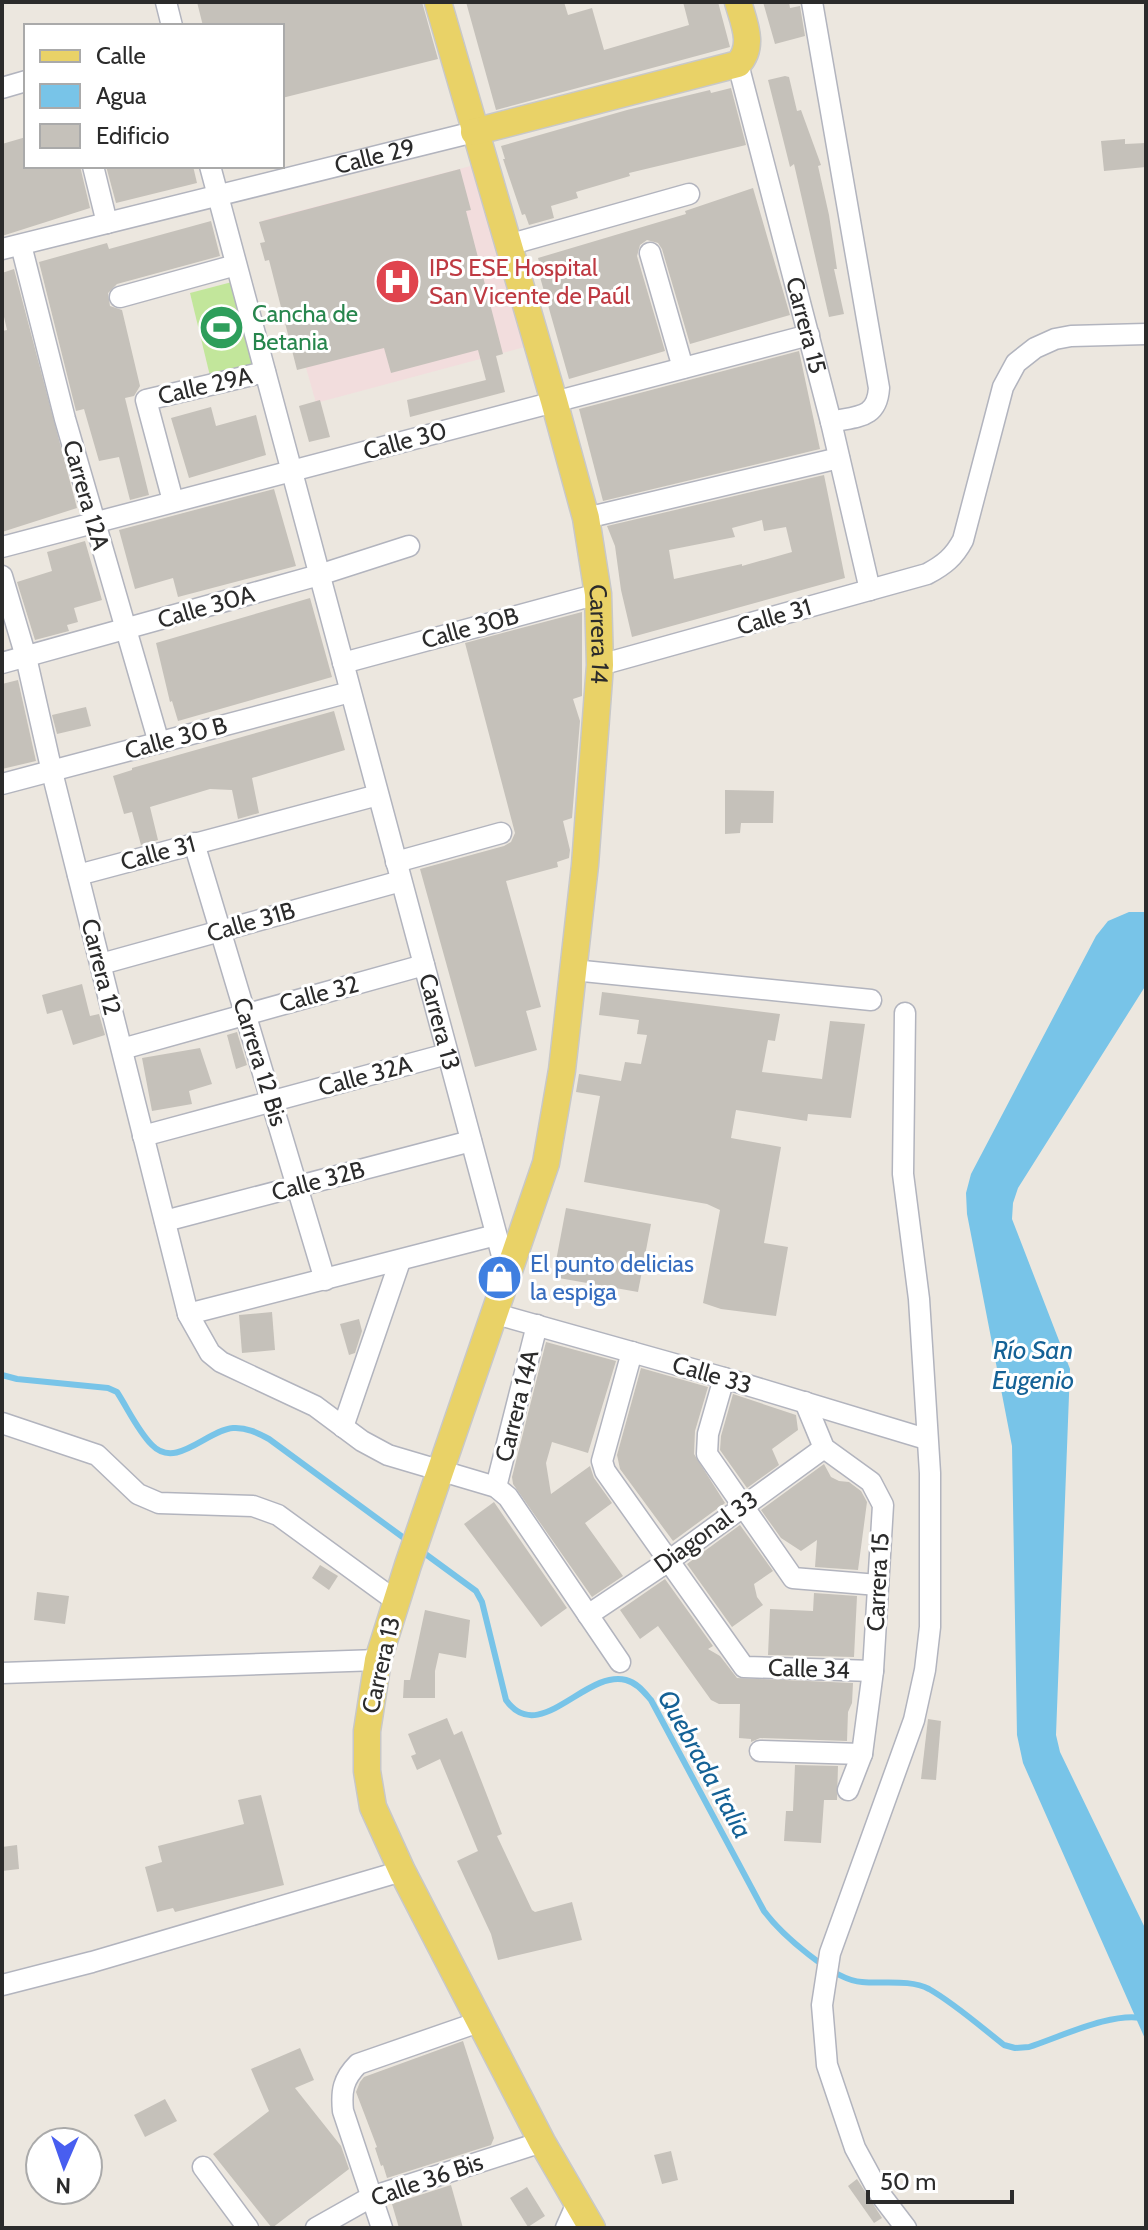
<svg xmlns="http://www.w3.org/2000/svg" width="1148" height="2230" font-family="Cabin,sans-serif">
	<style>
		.medical { fill: #f2dddd }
		.pitch { fill: #c2e69b }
		.water { fill: #78c4e8 }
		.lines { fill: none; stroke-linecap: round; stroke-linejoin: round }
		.stream { stroke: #78c4e8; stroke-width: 6 }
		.building { fill: #c5c1ba; fill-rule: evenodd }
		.minor-casing { stroke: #b2b4be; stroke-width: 23 }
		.major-casing { stroke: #c8c8c8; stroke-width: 29 }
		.minor { stroke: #fff; stroke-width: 20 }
		.major { stroke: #e9d267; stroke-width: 26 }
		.labels { text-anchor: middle; stroke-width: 6; stroke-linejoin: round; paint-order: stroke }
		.street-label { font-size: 24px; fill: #2b2b2b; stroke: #fff }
		.health-label { font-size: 24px; fill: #be3a42; stroke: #fff; text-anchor: start }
		.leisure-label { font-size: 24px; fill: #27864d; stroke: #fff; text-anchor: start }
		.shop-label { font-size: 24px; fill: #366cbe; stroke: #fff; text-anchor: start }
		.water-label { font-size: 26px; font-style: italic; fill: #156296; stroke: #fff }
	</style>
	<rect width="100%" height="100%" fill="#ece7df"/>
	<polygon class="medical" points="482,163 532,345 316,403 264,220"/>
	<polygon class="pitch" points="232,282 252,364 210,376 190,293"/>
	<polygon class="water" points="1129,912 1146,912 1146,985 1018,1188 1013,1203 1012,1219 1070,1369 1056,1735 1060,1752 1146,1930 1146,2041 1023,1763 1017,1735 1012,1446 967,1214 966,1193 971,1174 1096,936 1108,921"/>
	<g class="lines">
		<g class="stream">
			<path d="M 2,1375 L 17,1379 L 108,1388 L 117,1392 C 128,1409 138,1431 152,1445 C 176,1470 207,1430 233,1428 C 246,1427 258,1433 269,1439 L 408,1541"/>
			<path d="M 420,1550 L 476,1591 L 482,1602 L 506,1700 C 539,1747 586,1669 626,1680 C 637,1683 643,1691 651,1700 L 764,1911 C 781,1934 834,1981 862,1982 C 883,1984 910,1979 929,1989 C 954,2003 981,2027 1004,2045 L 1015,2048 L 1029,2047 C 1060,2037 1115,2010 1146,2019"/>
		</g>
	</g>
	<g class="building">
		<polygon points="197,2 422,2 438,59 282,98 282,26 203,26"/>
		<polygon points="466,2 564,2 568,15 592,8 604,50 689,25 683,2 718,2 730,47 496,110"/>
		<polygon points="763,2 789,2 790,8 800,6 805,36 775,44"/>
		<polygon points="785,76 789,77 797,111 801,110 821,165 818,166 829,215 837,269 834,269 844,314 829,317 794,164 790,167 783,139 768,80"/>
		<polygon points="731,88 746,145 629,173 630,176 576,192 578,198 551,206 554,218 529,225 525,214 522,215 503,159 505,159 501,146 627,110 710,90 711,93"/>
		<polygon points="26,137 26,166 80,166 90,208 2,236 2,144"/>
		<polygon points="1125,139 1125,144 1146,143 1146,167 1104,171 1101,141"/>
		<polygon points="106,166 193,166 197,183 116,203"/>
		<polygon points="460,169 471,210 466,211 503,354 496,356 505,392 410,417 407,400 486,380 478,350 391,373 384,348 297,370 269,260 265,261 260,243 265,242 259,222"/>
		<polygon points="753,188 790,315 690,344 662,249 658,243 647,240 640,245 637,256 665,351 569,379 538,270 541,269 538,258 686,214 685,211"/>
		<polygon points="211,221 220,256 117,284 108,293 110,306 122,310 140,386 134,396 125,398 149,495 130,500 119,457 99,461 84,409 76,411 39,262 107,243 109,249"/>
		<polygon points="14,269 77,508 2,532 2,331 7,330 2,308 2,273"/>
		<polygon points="799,351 820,449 603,501 579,409"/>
		<polygon points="320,400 330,437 309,442 299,406"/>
		<polygon points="211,407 216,426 256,415 266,455 189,478 171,418"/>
		<path d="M 824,475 L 845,578 L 632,637 L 621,590 L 615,546 L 607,526 ZM 762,520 L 764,531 L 786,527 L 792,552 L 742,566 L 742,564 L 674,579 L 669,550 L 735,537 L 732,528 Z"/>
		<polygon points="274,489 296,566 178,597 173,578 135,589 119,530"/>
		<polygon points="85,541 102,600 74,608 78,622 67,625 69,631 35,640 17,582 52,571 47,552"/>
		<polygon points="310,598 332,677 178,721 172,701 170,702 156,643"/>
		<polygon points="582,612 582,696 573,699 580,721 572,818 563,821 570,850 569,858 557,862 558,867 506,881 541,1007 526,1011 537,1050 475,1067 420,869 504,846 511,842 515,833 465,643"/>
		<polygon points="18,680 36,761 2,769 2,684"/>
		<polygon points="86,707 91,726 57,734 52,715"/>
		<polygon points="334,711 345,750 252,778 259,813 238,819 232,790 210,789 150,807 158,840 141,845 132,812 124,814 113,776 132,770 132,768"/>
		<polygon points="725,790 774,791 773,823 741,823 740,833 725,834"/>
		<polygon points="82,984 90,1016 99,1014 105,1035 73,1045 62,1010 47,1014 42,995"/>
		<polygon points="602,992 780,1014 775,1041 768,1040 762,1072 822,1079 830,1021 865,1024 851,1118 808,1114 807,1121 736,1110 731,1138 781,1147 764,1243 788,1247 776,1316 721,1309 703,1303 720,1210 707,1204 584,1182 600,1096 576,1092 579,1074 621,1081 625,1062 641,1064 647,1035 637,1034 639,1020 599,1015"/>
		<polygon points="237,1032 247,1065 236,1069 227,1035"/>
		<polygon points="200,1048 212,1084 189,1091 192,1104 152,1111 142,1058"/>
		<polygon points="566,1208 651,1224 638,1292 553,1277"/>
		<polygon points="272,1312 275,1350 242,1353 239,1315"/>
		<polygon points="359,1319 362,1331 355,1353 349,1355 340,1324"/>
		<polygon points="546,1342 616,1361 588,1453 552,1442 546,1463 551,1494 590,1466 594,1478 612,1503 585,1523 623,1576 592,1597 513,1484 512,1477"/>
		<polygon points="641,1368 708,1387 695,1431 694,1454 725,1503 673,1541 620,1469 617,1455"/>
		<polygon points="733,1394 796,1415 798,1430 772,1449 779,1465 747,1488 720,1450 721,1436"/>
		<polygon points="824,1464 831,1477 839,1481 849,1482 861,1491 867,1502 858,1570 815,1567 817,1540 801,1551 781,1538 761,1510"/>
		<polygon points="494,1502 567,1608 541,1627 464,1524"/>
		<polygon points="740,1525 773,1571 754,1584 757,1597 763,1605 732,1627 687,1564"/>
		<polygon points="320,1565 338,1576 329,1590 312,1578"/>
		<polygon points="665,1579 713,1646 708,1649 720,1656 737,1678 853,1683 852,1703 848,1712 847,1741 760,1738 751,1742 751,1739 739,1738 740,1704 719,1704 711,1700 658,1626 640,1639 620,1610"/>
		<polygon points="37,1592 69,1596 65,1624 34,1620"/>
		<polygon points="814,1593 857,1596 854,1657 768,1655 770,1609 813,1611"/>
		<polygon points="425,1610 470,1620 466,1658 439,1653 435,1671 435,1698 403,1698 404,1680 410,1680"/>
		<polygon points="447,1718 454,1735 462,1731 502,1834 497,1836 532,1910 535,1912 572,1902 582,1940 498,1960 491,1934 457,1861 478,1851 440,1759 417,1770 411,1756 416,1754 408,1734"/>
		<polygon points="928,1719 941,1721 936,1780 921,1779"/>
		<polygon points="795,1765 838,1766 837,1800 824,1800 821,1843 784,1841 786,1811 793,1811"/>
		<polygon points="261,1795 284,1885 175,1912 173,1908 157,1912 145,1867 162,1862 158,1846 244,1824 238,1800"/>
		<polygon points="17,1845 19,1869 2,1871 2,1847"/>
		<polygon points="463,2041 494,2138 491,2145 387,2178 383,2165 381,2166 375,2148 377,2147 356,2092 360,2082 364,2077"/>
		<polygon points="300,2048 314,2080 295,2088 341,2146 349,2169 272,2228 213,2154 269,2111 251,2069"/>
		<polygon points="165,2099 177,2121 145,2137 134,2115"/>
		<polygon points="671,2151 678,2180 662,2184 654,2155"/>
		<polygon points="857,2179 882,2218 874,2223 848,2186"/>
		<polygon points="451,2185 463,2228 399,2228 392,2204"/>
		<polygon points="527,2187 545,2216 528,2227 510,2198"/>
	</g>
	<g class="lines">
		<defs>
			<g id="minor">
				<polyline points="166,2 172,26"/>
				<path d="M 812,2 L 879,388 C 877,419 857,416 831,422"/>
				<path id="s1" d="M 738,64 L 831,422 L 870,590"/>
				<polyline points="2,88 26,81"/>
				<polyline points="93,166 107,223"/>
				<path id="s2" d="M 210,166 L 508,1278"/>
				<polyline points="21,245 65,419 159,743"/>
				<polyline points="508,245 689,194"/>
				<path id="s3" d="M 2,249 L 474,132"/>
				<polyline points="650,253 683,368"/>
				<polyline points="120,297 236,265"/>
				<polyline points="173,501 146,400 265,372"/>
				<polyline points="586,518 839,458"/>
				<polyline points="2,547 809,335"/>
				<polyline points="2,576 26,657 52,772 188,1314 210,1353 221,1362 315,1406 362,1441 388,1455 496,1487 508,1497 620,1662"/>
				<polyline points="2,663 319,575 409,546"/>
				<polyline points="343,663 598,594"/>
				<path d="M 600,665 L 927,574 C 944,565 954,557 963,540 L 1003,387 L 1016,363 L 1035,348 L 1055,339 L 1071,336 L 1146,334"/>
				<polyline points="2,784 350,692"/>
				<polyline points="194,843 325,1280"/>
				<polyline points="396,862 501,833"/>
				<polyline points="78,875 378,795"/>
				<polyline points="101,964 401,881"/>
				<polyline points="573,970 871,1000"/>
				<polyline points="905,1013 903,1174 919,1299 930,1473 930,1627 925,1670 914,1720 830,1953 822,2005 827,2065 855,2148 880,2194 906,2228"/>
				<polyline points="122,1049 424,965"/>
				<polyline points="143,1136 447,1054"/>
				<polyline points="165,1221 471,1141"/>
				<polyline points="188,1314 496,1235"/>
				<polyline points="496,1314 724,1378 926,1439"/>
				<polyline points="632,1352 602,1461 605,1471 744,1667 873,1671"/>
				<polyline points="724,1378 708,1434 707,1454 793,1578 878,1585"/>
				<polyline points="805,1402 824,1448 871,1482 883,1505 873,1671 862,1754 848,1790"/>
				<polyline points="2,1423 97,1455 138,1494 159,1503 253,1506 278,1515 396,1601"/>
				<polyline points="343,1427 400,1261"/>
				<polyline points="496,1487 537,1325"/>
				<polyline points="588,1615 667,1562 824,1448"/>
				<polyline points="2,1673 378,1660"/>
				<polyline points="760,1751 862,1754"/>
				<polyline points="2,1985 92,1962 402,1871"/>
				<polyline points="203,2167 248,2228"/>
				<polyline points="316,2228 371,2197 542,2142"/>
				<path d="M 382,2228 L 343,2111 C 341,2091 343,2079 358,2064 L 479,2022"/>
				<polyline points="566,2228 577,2203"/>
			</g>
			<g id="major">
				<path id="s4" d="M 438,2 L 554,401 L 586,518 L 598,594 L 600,665 L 585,865 L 562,1070 L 546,1163 L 408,1565 L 378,1660 L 367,1731 L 367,1771 L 373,1807 L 402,1871 L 542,2142 L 592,2228"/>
				<path d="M 474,132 L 738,64 C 755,46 744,23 738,2"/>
			</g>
		</defs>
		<use href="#minor" class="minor-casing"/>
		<use href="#major" class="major-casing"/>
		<use href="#minor" class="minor"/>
		<use href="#major" class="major"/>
	</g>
	<defs>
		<symbol id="hospital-disc" viewBox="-11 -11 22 22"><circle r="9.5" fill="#e0444e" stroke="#fff"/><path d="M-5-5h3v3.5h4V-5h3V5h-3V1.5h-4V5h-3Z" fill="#fff"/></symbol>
		<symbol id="stadium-disc" viewBox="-11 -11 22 22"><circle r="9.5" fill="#2e9e5b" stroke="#fff"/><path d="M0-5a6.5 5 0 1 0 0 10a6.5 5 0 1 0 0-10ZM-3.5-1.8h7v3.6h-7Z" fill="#fff"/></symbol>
		<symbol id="shop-disc" viewBox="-11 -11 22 22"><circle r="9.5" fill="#3f7fe0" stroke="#fff"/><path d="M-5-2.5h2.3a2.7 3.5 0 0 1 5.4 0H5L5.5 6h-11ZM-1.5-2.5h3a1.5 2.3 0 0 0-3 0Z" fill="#fff"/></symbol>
	</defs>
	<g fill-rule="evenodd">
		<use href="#hospital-disc" x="372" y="256" width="51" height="51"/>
		<use href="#stadium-disc" x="196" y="302" width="51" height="51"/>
		<use href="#shop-disc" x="474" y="1252" width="51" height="51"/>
	</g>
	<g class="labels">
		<g class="street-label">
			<text dy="8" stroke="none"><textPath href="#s3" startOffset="384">Calle 29</textPath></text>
			<text dy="8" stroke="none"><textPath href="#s1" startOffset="270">Carrera 15</textPath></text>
			<text transform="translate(205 386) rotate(-13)" y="8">Calle 29A</text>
			<text transform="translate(405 441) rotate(-15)" y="8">Calle 30</text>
			<text transform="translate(86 495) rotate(74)" y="8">Carrera 12A</text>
			<text transform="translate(206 607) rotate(-16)" y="8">Calle 30A</text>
			<text transform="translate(774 617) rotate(-16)" y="8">Calle 31</text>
			<text transform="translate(470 628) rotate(-15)" y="8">Calle 30B</text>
			<text dy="8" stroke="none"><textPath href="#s4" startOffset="654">Carrera 14</textPath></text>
			<text transform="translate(176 738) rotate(-15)" y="8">Calle 30 B</text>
			<text transform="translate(158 853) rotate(-15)" y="8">Calle 31</text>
			<text transform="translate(251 922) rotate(-16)" y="8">Calle 31B</text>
			<text transform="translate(101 967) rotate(76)" y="8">Carrera 12</text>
			<text transform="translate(319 994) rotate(-15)" y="8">Calle 32</text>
			<text dy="8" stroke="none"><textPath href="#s2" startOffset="886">Carrera 13</textPath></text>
			<text transform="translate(260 1062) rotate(73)" y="8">Carrera 12 Bis</text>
			<text transform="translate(365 1076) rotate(-15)" y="8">Calle 32A</text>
			<text transform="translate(318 1181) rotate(-15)" y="8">Calle 32B</text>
			<text transform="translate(712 1375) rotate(16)" y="8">Calle 33</text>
			<text transform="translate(517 1406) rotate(-76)" y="8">Carrera 14A</text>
			<text transform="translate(706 1532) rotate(-36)" y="8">Diagonal 33</text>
			<text transform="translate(878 1582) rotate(-87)" y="8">Carrera 15</text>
			<text transform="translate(381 1665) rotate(-77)" y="8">Carrera 13</text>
			<text transform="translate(809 1669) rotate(2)" y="8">Calle 34</text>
			<text transform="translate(427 2180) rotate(-19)" y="8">Calle 36 Bis</text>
		</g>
		<g class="health-label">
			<text x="429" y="276">IPS ESE Hospital<tspan x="429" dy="28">San Vicente de Paúl</tspan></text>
		</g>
		<g class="leisure-label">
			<text x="252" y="322">Cancha de<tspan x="252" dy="28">Betania</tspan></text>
		</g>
		<g class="shop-label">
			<text x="530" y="1272">El punto delicias<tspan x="530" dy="28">la espiga</tspan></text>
		</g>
		<g class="water-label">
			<text x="1033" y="1359">Río San<tspan x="1033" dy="30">Eugenio</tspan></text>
			<text transform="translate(705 1764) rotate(61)" y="9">Quebrada Italia</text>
		</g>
	</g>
	<rect width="1148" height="2230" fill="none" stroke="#2b2b2b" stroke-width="8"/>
	<rect x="24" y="24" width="260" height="144" fill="#ffffff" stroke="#aaaaaa" stroke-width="2"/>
	<rect x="40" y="50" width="40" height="12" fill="#e9d267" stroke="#aaaaaa" stroke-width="2"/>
	<text x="96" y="64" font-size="24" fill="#2b2b2b">Calle</text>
	<rect x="40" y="84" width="40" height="24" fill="#78c4e8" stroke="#aaaaaa" stroke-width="2"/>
	<text x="96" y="104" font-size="24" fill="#2b2b2b">Agua</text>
	<rect x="40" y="124" width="40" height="24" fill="#c5c1ba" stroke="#aaaaaa" stroke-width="2"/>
	<text x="96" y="144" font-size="24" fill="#2b2b2b">Edificio</text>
	<g transform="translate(64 2166) rotate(182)"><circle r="38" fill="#ffffff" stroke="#aaaaaa" stroke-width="2"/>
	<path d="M0-6L14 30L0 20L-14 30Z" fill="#485ef0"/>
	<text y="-12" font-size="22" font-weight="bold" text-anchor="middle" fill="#2b2b2b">N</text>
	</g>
	<path d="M868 2190v12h144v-12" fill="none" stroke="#2b2b2b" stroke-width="4"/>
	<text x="880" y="2190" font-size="24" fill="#2b2b2b" stroke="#ffffff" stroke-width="6" paint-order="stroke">50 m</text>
</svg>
